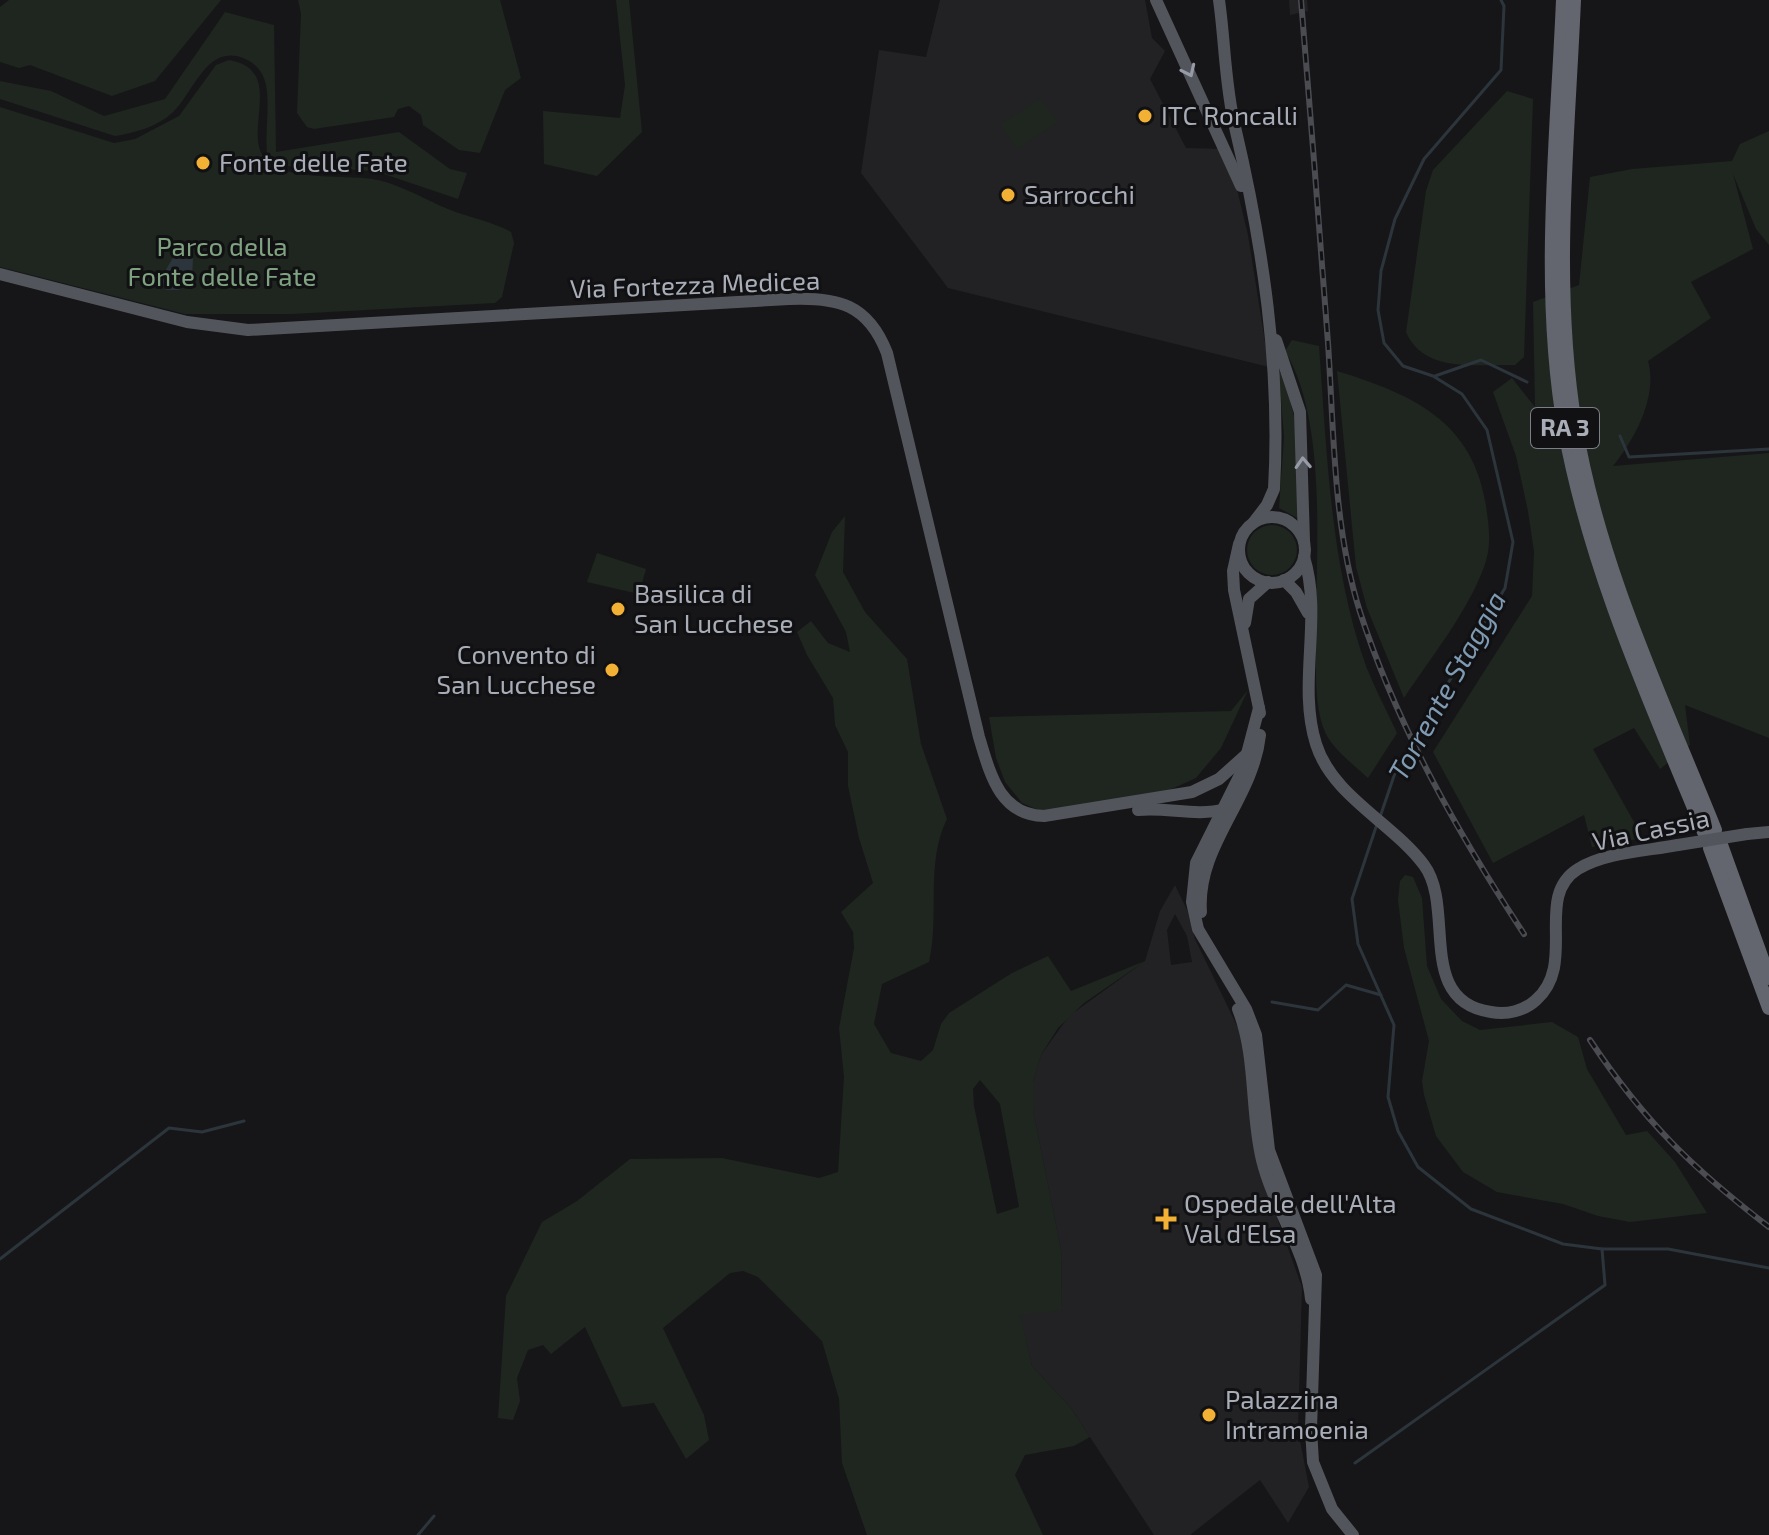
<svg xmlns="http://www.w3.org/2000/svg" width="1769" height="1535" font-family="'Exo 2',sans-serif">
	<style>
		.built { fill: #222225; fill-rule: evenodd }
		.green { fill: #1e261f; fill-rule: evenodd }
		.water { fill: #2c353c }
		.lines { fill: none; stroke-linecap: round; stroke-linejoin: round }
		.stream { stroke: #2c353c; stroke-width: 3 }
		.major { stroke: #53555c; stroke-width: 12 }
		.highway { stroke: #63666e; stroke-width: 14 }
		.rail-casing { stroke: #4a4c52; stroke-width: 6 }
		.rail { stroke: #111113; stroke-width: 3; stroke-dasharray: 9; stroke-linecap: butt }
		.major-bridge { stroke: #53555c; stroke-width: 12 }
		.oneway { stroke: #979ba6 }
		.poi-dot { fill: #f2b134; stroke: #111113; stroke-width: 3 }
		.labels { text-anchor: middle; stroke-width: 6; stroke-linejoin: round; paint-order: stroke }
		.shield { fill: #111113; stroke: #7b7e86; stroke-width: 2 }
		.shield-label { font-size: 24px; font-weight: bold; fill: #a8adb8 }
		.poi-label { font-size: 26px; fill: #a8adb8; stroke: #111113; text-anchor: start }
		.park-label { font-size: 26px; fill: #7fa381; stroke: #111113 }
		.street-label { font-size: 26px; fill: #a8adb8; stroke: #111113 }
		.water-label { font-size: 28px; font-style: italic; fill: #7f9bb3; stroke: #111113 }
	</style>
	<rect width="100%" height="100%" fill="#161618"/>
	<g class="built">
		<polygon points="940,0 1145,0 1152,38 1165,51 1150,79 1186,148 1223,149 1235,181 1248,235 1269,367 948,288 861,173 879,50 926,57"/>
		<polygon points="1289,0 1307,0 1308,11 1290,15"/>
		<path d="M 1175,885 L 1188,912 L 1195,939 L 1241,1034 L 1272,1204 L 1302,1287 L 1298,1430 L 1309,1487 L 1288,1523 L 1260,1480 L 1190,1535 L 1154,1535 L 1071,1408 L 1032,1366 L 1019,1314 L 1062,1309 L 1061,1250 L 1033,1110 L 1033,1082 L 1041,1055 L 1069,1016 L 1145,961 L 1160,911 ZM 1175,914 L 1187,936 L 1192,962 L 1171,965 L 1167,930 Z"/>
	</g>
	<g class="green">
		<polygon points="9,0 221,0 155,81 112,96 30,65 19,68 0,62 0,7"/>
		<polygon points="298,0 500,0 521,78 505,90 480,153 459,150 423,125 421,115 409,106 398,109 394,117 314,129 307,127 297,113 301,14"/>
		<polygon points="616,0 629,0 642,132 597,176 544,164 543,111 620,118 625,85"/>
		<path d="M 225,12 L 274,25 L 276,152 L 399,132 L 450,169 L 467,173 L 458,199 L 375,171 L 285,166 L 267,153 C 265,131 270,106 266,85 C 263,72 256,63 243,58 C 206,44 194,93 172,113 C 157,127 134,133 115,136 L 0,99 L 0,81 L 51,91 L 104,116 L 165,99 Z"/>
		<path d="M 229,60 C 292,71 232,144 274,166 C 301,180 342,175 372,179 C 399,183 427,201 453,211 C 472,218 493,222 511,232 L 514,243 L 502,297 L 495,303 L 292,314 L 185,314 L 0,267 L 0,107 L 114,143 L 135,139 L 179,116 L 216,65 Z"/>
		<path d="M 1507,91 L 1533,99 L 1524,357 L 1515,365 C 1477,364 1424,374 1406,332 L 1426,191 L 1433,170 Z"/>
		<polygon points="1040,98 1058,122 1017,149 1001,125"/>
		<path d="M 1769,131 L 1769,245 L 1756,229 L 1733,174 L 1753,249 L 1691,282 L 1711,318 L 1648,361 C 1658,396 1635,439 1613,466 L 1769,453 L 1769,738 L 1685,705 L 1690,745 L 1660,769 L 1634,728 L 1593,749 L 1643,838 L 1592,847 L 1584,815 L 1493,863 L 1433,752 L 1532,596 L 1534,552 L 1528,511 L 1516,456 L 1493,392 L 1512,378 L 1535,407 L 1533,302 L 1579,285 L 1590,177 L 1632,169 L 1732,161 L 1740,144 Z"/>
		<path d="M 1292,340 L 1319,346 C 1327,452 1330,565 1366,666 C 1375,689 1387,711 1397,733 L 1368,778 C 1353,764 1335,751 1326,734 C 1314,709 1316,671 1316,644 C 1315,558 1329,424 1285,351 Z"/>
		<path d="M 1337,371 C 1411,394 1473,420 1486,506 C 1489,527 1492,546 1484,567 C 1467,613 1431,657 1404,698 L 1367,608 L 1356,567 Z"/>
		<polygon points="1283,372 1297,428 1299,519 1279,508 1284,437 1279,374"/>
		<path d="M 845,516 L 843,572 L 865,612 L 907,659 L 921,744 L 947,819 C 925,863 940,914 929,962 L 882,984 L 874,1024 L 891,1053 L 921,1061 L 933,1050 L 941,1024 L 949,1013 L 1012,973 L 1048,956 L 1071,991 L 1145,961 L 1084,1003 L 1058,1028 L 1041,1055 L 1033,1082 L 1033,1110 L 1061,1250 L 1062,1310 L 1020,1315 L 1032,1366 L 1071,1408 L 1090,1437 L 1074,1446 L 1025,1455 L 1015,1475 L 1043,1535 L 867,1535 L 842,1463 L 839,1399 L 822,1341 L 758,1277 L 743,1271 L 730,1273 L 663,1328 L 704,1415 L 709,1440 L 686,1459 L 654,1403 L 622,1407 L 585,1327 L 551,1354 L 543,1345 L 528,1350 L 517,1378 L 520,1401 L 513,1420 L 498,1418 L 506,1296 L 542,1222 L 577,1201 L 630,1159 L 722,1158 L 819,1178 L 838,1172 L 844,1077 L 839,1028 L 854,948 L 853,932 L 841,912 L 873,883 L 859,838 L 848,786 L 848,752 L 835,725 L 833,698 L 807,655 L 797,632 L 811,621 L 828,643 L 850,652 L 846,632 L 815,575 L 832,532 ZM 980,1080 L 1000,1104 L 1019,1207 L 997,1214 L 974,1106 L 973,1089 Z"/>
		<circle cx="1272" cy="550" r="25"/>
		<polygon points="597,553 646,569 639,594 587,582"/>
		<polygon points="1248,690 1221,748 1196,778 1167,791 1041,811 1022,803 1005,782 996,758 989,717 1231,711"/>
		<polygon points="1405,875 1413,877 1422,898 1427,966 1441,999 1462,1021 1480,1030 1552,1022 1578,1037 1587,1069 1626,1135 1647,1131 1675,1162 1707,1213 1630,1222 1598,1216 1563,1204 1497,1192 1463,1172 1436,1136 1424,1095 1422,1081 1429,1041 1404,948 1398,900 1400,881"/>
	</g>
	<polygon class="water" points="183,252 193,258 192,278 179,290 166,290 161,278 174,256"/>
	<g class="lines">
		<g class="stream">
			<polyline points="1435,376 1481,360 1527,382"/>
			<polyline points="1620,436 1629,457 1769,449"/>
			<polyline points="1380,817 1396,770 1505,588 1513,542 1487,430 1462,394 1433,376 1403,366 1384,343 1378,310 1381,271 1395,219 1424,159 1501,70 1504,6 1501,0"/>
			<polyline points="1377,824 1352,899 1358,944 1394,1025 1388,1097 1398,1131 1418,1167 1471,1209 1563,1244 1602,1249 1668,1249 1769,1268"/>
			<polyline points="1272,1002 1318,1010 1346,985 1381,995"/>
			<polyline points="0,1259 169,1128 202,1132 244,1121"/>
			<polyline points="1355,1463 1605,1285 1602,1249"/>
			<polyline points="418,1535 434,1516"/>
		</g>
		<g class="major">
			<polyline points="1156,0 1241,186"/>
			<path d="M 1219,0 C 1225,42 1225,86 1235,127 C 1263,246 1281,367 1274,489 L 1267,505 L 1254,522"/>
			<path d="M 0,274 L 187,322 L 248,330 L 789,299 C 838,297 868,304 887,353 L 979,737 C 990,773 999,815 1044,816 L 1192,792 L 1219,779 L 1248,753"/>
			<polyline points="1276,340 1300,412 1304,541"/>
			<circle cx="1272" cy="550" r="33"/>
			<polyline points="1239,544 1233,571 1234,590 1260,713"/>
			<path d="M 1304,557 C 1323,617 1297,684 1316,744 C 1332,796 1393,823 1424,865 C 1456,908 1415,1001 1491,1012 C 1507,1015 1524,1011 1536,1000 C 1578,963 1533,897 1578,869 C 1606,852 1647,851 1678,845"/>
			<polyline points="1284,580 1296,592 1308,613"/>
			<polyline points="1245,623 1249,599 1268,582"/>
			<polyline points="1259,708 1243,769 1196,863 1192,902 1198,929 1246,1009 1256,1035 1269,1150 1316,1275 1311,1429 1313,1462 1332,1509 1353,1535"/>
			<path d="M 1138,810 C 1169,807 1195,817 1226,809"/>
			<polyline points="1747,834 1769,832"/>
			<path d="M 1201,912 C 1196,846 1253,800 1260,735"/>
			<path d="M 1238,1009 C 1257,1057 1250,1111 1262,1160 C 1274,1209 1306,1249 1311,1299"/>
		</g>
		<g class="highway">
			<path d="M 1563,0 C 1557,142 1540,291 1565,431 C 1591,572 1650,701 1704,832"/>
			<path d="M 1574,0 C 1568,140 1552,285 1575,424 C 1598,565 1662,698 1715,830"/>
			<polyline points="1721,845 1769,978"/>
			<polyline points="1710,848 1769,1008"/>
		</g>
		<defs>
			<g id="rail">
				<path d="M 1301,0 C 1310,114 1320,229 1328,343 C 1334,432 1333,527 1360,612 C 1397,726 1459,835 1524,934"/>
				<path d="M 1590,1040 C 1644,1121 1692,1168 1769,1227"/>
			</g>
		</defs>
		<use href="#rail" class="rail-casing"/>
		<use href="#rail" class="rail"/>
		<polyline class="major-bridge" points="1678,845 1747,834"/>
	</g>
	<defs><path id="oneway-chevron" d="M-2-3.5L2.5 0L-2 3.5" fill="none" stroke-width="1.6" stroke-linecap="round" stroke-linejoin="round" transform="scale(2)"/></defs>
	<g class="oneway">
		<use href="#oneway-chevron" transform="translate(1189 71) rotate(65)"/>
		<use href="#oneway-chevron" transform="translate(1303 463) rotate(-93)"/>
	</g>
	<g class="poi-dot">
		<circle cx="1145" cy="116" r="8"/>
		<circle cx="203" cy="163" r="8"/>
		<circle cx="1008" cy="195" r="8"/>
		<circle cx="618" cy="609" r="8"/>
		<circle cx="612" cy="670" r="8"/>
		<path d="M1162 1207h8v8h8v8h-8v8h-8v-8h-8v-8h8z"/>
		<circle cx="1209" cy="1415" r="8"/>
	</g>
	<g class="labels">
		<rect class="shield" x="1531" y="408" width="68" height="40" rx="6"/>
		<g class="shield-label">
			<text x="1565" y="436">RA 3</text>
		</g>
		<g class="poi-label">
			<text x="1161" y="125">ITC Roncalli</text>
			<text x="219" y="172">Fonte delle Fate</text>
			<text x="1024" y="204">Sarrocchi</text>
			<text x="634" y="603">Basilica di<tspan x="634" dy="30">San Lucchese</tspan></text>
			<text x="596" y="664" text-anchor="end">Convento di<tspan x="596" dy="30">San Lucchese</tspan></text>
			<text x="1184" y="1213">Ospedale dell'Alta<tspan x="1184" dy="30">Val d'Elsa</tspan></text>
			<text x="1225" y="1409">Palazzina<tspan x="1225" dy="30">Intramoenia</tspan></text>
		</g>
		<g class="park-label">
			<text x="222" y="256">Parco della<tspan x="222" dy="30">Fonte delle Fate</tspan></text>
		</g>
		<g class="street-label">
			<text transform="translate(695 285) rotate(-2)" y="9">Via Fortezza Medicea</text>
			<text transform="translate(1651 830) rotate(-12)" y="9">Via Cassia</text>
		</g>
		<g class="water-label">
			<text transform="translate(1447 686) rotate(-61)" y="10">Torrente Staggia</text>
		</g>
	</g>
</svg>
